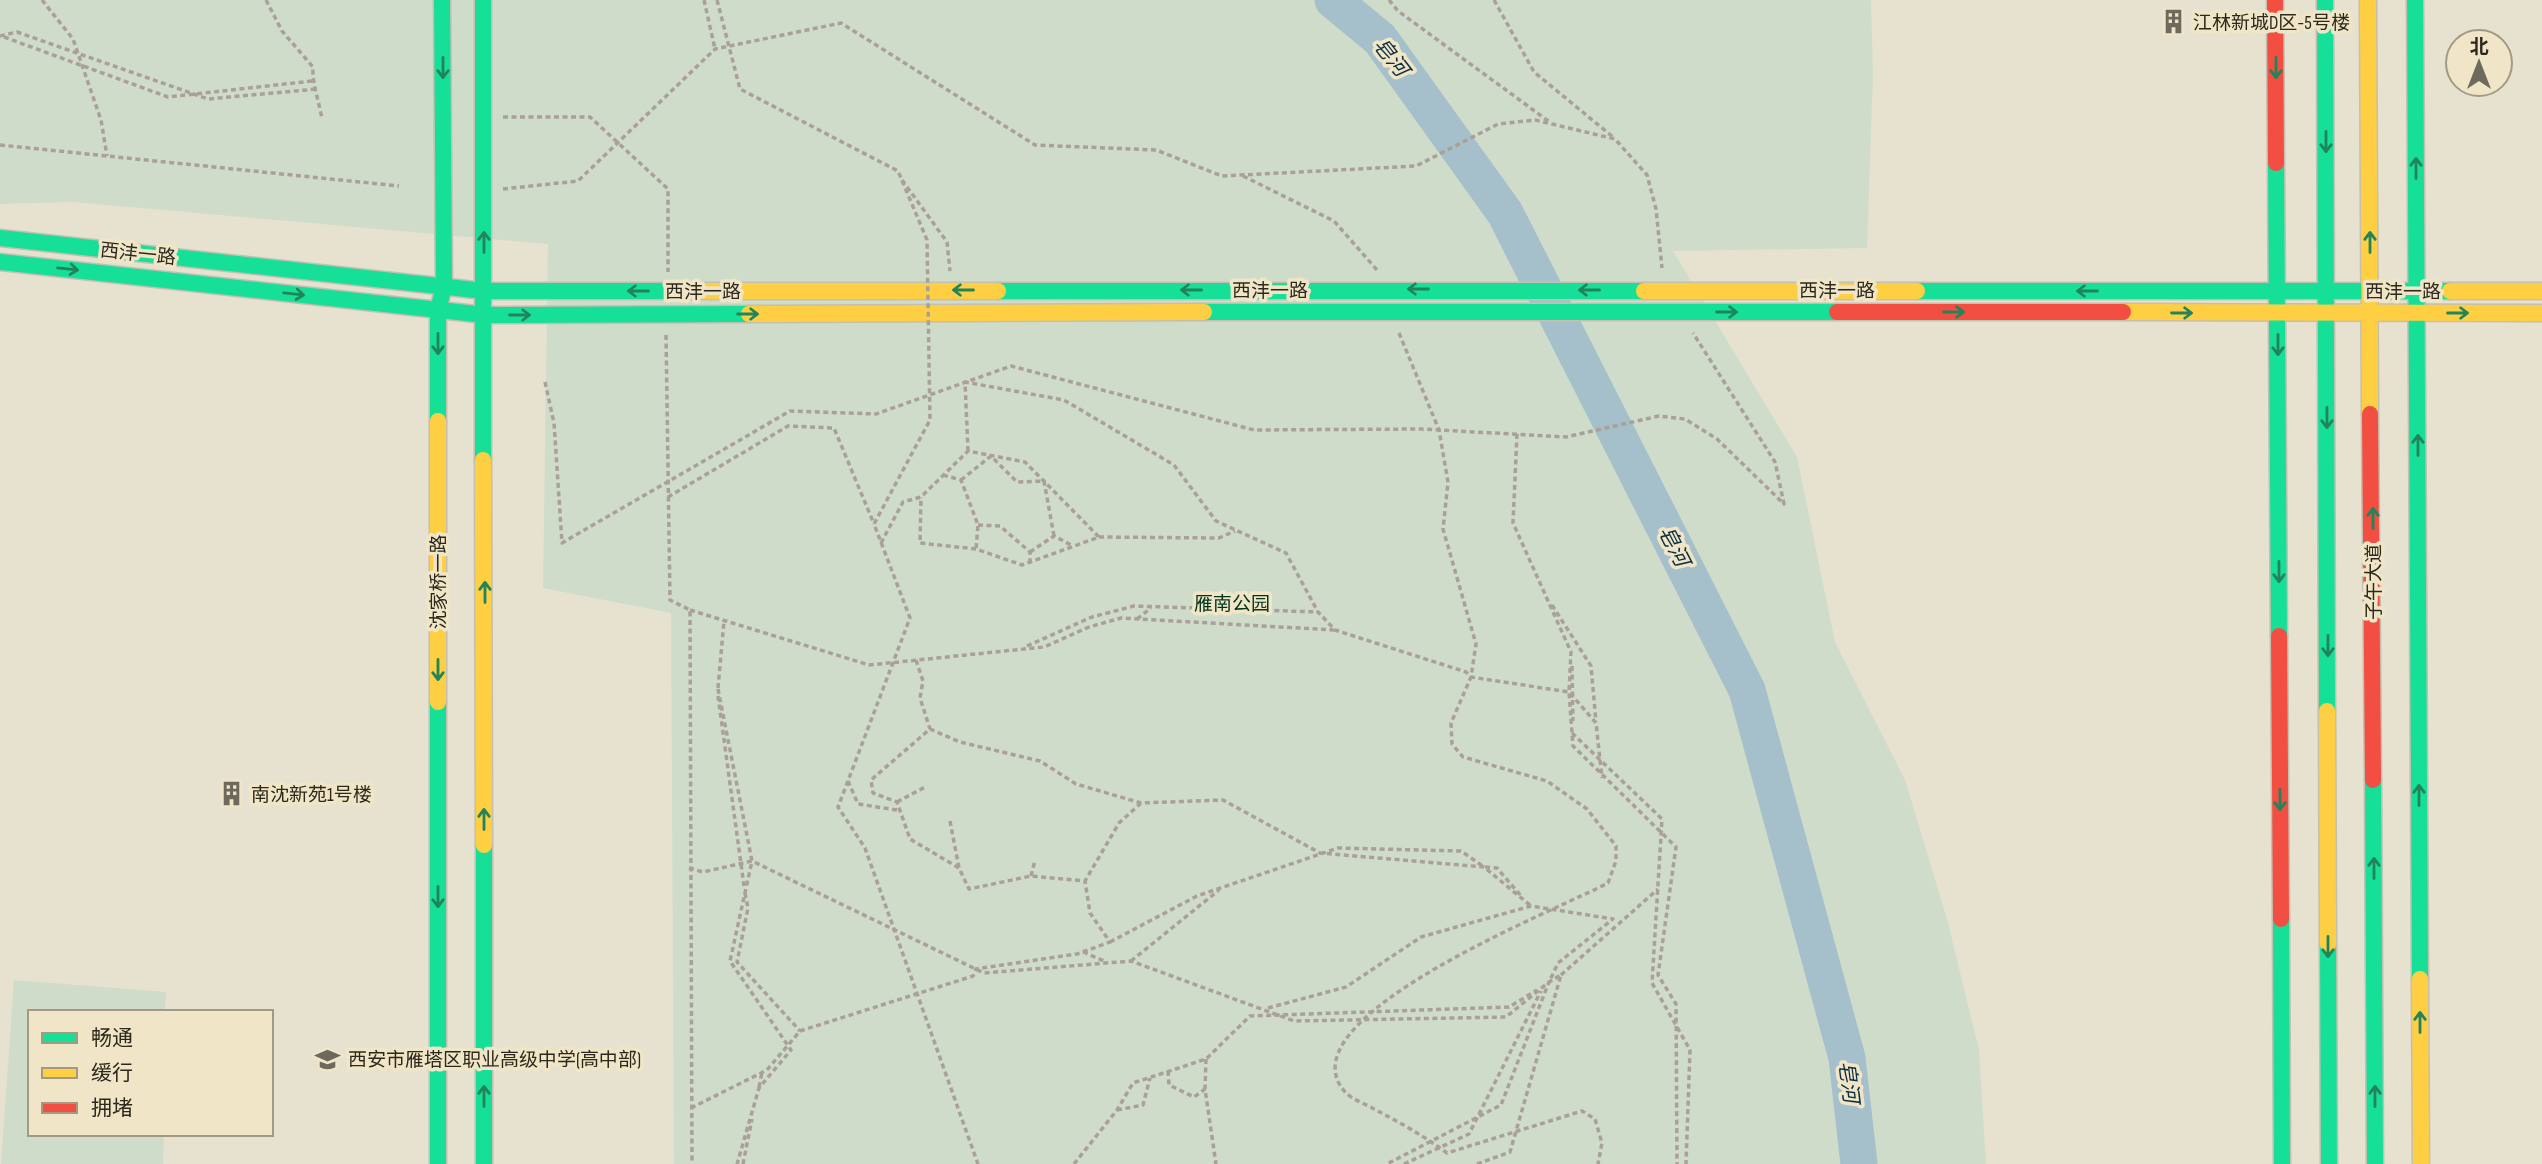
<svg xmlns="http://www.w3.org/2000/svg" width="2542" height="1164" font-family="'Sofia Sans Condensed','Noto Sans SC',sans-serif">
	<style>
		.green { fill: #d0dcca }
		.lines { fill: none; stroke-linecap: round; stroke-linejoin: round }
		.river { stroke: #a5bfcb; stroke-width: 37 }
		.fast-casing { stroke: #c4bfb1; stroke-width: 19 }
		.slow-casing { stroke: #c4bfb1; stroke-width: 19 }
		.jam-casing { stroke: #c4bfb1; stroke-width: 19 }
		.path { stroke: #aaa09a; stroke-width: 3.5; stroke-dasharray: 5 3.5; stroke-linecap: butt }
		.fast { stroke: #16e098; stroke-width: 16 }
		.slow { stroke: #ffcf43; stroke-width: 16 }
		.jam { stroke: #f24e42; stroke-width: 16 }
		.path-bridge { stroke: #aaa09a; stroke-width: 3.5; stroke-dasharray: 5 3.5; stroke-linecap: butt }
		.oneway { stroke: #21845a }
		.labels { text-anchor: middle; stroke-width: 7; stroke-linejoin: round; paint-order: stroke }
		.poi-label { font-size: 19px; fill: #2c281d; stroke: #f0e6c7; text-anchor: start }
		.street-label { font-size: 19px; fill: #2c281d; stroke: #f0e6c7 }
		.park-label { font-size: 19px; fill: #01341b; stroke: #f0e6c7 }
		.water-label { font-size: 21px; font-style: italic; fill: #0d2f42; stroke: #f0e6c7 }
	</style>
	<rect width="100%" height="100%" fill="#e7e1d0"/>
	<g class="green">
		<polygon points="0,0 1871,0 1873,74 1867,248 1673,251 1797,457 1835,642 1905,780 1947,919 1979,1050 1986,1164 674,1164 671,613 543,588 548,244 73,202 0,204"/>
		<polygon points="14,980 166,992 165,1012 30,1012 30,1134 164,1134 163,1164 1,1164"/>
	</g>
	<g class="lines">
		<polyline class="river" points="1333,0 1380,39 1505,213 1747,690 1847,1058 1859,1164"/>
		<defs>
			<g id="fast">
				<polyline points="483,0 483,460"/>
				<polyline points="2325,0 2327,711"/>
				<polyline points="2415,0 2420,979"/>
				<polyline points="2276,163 2279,636"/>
				<polyline points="0,238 484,291 688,291"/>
				<polyline points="0,262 485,315 749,314"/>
				<polyline points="998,291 1644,291"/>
				<polyline points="1917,291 2450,291"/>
				<polyline points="1204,312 1837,312"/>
				<polyline points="438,421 438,310 444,286 442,0"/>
				<polyline points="438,702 438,1164"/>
				<polyline points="2373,780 2375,1164"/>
				<polyline points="484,845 484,1164"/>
				<polyline points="2281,919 2282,1164"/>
				<polyline points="2328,945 2329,1164"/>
			</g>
			<g id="slow">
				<polyline points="2368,0 2370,414"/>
				<polyline points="688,291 998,291"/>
				<polyline points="1644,291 1917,291"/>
				<polyline points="2450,291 2542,291"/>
				<polyline points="2123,312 2542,313"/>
				<polyline points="749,314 1204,312"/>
				<polyline points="438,421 438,702"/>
				<polyline points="483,460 484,845"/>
				<polyline points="2327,711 2328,945"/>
				<polyline points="2420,979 2421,1164"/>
			</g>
			<g id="jam">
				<polyline points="2275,0 2276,163"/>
				<polyline points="1837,312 2123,312"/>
				<polyline points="2370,414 2373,780"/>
				<polyline points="2279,636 2281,919"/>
			</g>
		</defs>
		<use href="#fast" class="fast-casing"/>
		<use href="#slow" class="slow-casing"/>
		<use href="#jam" class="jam-casing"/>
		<g class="path">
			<polyline points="42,0 73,39 101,120 107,156"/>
			<path d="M 266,0 L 282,31 L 313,67 C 312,84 319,101 322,119"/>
			<polyline points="704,0 715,49"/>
			<polyline points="1389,0 1398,11 1551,123"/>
			<polyline points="1494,0 1534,72 1613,137"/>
			<polyline points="0,36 17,32 208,99 317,89"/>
			<polyline points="4,37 168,97 312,81"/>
			<polyline points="503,117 590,117 668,189 668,272"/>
			<polyline points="0,145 399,186"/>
			<polyline points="1243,176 1334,221 1377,270"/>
			<polyline points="902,180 947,242 950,271"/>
			<polyline points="503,189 578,181 715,49 841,23 1035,145 1156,150 1222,176 1416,166 1498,124 1535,120 1615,139 1647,175 1656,209 1662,268"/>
			<path d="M 1399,333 L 1439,430 L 1448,482 L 1443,529 L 1476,644 L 1471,677 L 1451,723 L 1452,744 L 1463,757 L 1547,781 L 1587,809 L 1616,846 L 1616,861 L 1608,883 C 1564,907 1276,1019 1346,1093 C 1353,1100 1366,1104 1374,1109 C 1399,1122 1424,1136 1447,1153 L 1582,1111 L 1595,1119 L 1602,1143 L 1598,1164"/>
			<polyline points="666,335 670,600 690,610 692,1164"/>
			<polyline points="545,382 554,423 562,543 790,411 876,414 1011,366 1254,430 1421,429 1566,437 1659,416 1685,419 1717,439 1784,504 1775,462 1693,333"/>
			<polyline points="1517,434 1513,523 1571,652 1569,692 1573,746 1676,847 1658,975 1676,1004 1677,1164"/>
			<polyline points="968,451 965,382 1064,400 1174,465 1216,521 1286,553 1318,612 1335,630 1466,672 1471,677 1569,692 1596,723 1602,778"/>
			<polyline points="943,475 961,480 978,525 976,549"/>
			<polyline points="961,480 991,456 1017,482 1044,481 1054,536"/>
			<polyline points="668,497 788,426 834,428 874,524"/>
			<polyline points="978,525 1000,526 1030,552 1030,562"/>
			<polyline points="1099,537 1219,538 1235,531"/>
			<polyline points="881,543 903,502 921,497 968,451 1025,462 1099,537 1022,565 976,549 920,543 921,497"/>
			<polyline points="1030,552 1054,536 1073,546"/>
			<polyline points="1552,605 1591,666 1596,722"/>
			<polyline points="690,610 869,665 1044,647 1089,627 1121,618 1334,630"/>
			<polyline points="1137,619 1151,608"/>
			<polyline points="1027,646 1092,617 1134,606 1318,612"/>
			<polyline points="916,660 923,681 920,698 930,729"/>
			<polyline points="1572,666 1573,721"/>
			<polyline points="718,688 724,621"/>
			<polyline points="718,689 752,861 730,961 791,1050 759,1088 737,1164"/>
			<polyline points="718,696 744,886"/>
			<polyline points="1572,733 1662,819 1652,983 1690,1050 1686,1164"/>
			<polyline points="848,781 858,804 897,810"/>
			<polyline points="897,802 925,787"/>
			<polyline points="1141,803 1119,823 1085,881 1031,876 969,889 959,868 910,839 897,802 873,793 871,780 930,729 960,742 1040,761 1076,784 1141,803 1223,800 1320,853 1484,867 1531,906"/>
			<polyline points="950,821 959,868"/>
			<polyline points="689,868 703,872 752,861 984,973 1131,961 1294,1021 1506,1017 1549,982 1501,1105 1387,1164"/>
			<polyline points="1031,876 1035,860"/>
			<polyline points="745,893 748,908 737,962 800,1031"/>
			<polyline points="1110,942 1197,896 1338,848 1461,851 1484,867 1497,868 1522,897"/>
			<polyline points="1083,952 1104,961"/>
			<polyline points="1131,961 1219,890"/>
			<polyline points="1561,975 1658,889"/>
			<polyline points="1268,1008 1346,987 1421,937 1531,906 1613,919 1558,963 1550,980"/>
			<polyline points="1206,1059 1205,1089 1216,1164"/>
			<polyline points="1168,1071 1169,1085 1194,1097 1205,1089"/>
			<polyline points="759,1087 762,1072"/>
			<polyline points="691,1108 767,1070 800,1031 973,976 976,969 1077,954 1110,942 1090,913 1085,881"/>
			<polyline points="1117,1110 1143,1105 1150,1078"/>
			<polyline points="743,1164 752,1119"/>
			<polyline points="1074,1164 1117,1110 1133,1083 1206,1059 1250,1016 1509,1007 1537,990"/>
			<polyline points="1404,1164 1469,1134 1541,991"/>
			<polyline points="1477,1164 1510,1152 1561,975 1549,982"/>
		</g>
		<use href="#fast" class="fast"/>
		<use href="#slow" class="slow"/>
		<use href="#jam" class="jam"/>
		<polyline class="path-bridge" points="717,0 740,89 898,171 927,240 930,420 874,524 910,618 838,807 865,848 978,1164"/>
	</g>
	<defs><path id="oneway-shaft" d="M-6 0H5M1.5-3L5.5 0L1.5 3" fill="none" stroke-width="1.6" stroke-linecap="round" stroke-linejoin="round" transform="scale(1.75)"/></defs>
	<g class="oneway">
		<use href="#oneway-shaft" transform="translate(443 68) rotate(90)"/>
		<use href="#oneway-shaft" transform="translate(2276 68) rotate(90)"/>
		<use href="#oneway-shaft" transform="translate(2326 142) rotate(90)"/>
		<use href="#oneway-shaft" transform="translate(2416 168) rotate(-90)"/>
		<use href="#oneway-shaft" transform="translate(484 242) rotate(-90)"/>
		<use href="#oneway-shaft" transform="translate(2370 242) rotate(-90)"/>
		<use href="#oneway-shaft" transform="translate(68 269) rotate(6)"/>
		<use href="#oneway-shaft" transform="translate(1418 289) rotate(180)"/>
		<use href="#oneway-shaft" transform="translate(963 290) rotate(180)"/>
		<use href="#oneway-shaft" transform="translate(1191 290) rotate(180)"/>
		<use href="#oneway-shaft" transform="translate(1589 290) rotate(-180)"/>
		<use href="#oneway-shaft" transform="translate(638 291) rotate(180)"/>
		<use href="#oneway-shaft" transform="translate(2087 291) rotate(-180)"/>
		<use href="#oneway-shaft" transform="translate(294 294) rotate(6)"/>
		<use href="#oneway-shaft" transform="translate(1727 312)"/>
		<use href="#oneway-shaft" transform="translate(1954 312)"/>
		<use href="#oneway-shaft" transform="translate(2182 313)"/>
		<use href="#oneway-shaft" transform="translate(2458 313)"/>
		<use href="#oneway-shaft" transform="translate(748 314)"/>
		<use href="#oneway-shaft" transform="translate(520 315)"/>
		<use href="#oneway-shaft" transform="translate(438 344) rotate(90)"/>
		<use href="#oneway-shaft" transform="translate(2278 345) rotate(90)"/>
		<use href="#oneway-shaft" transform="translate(2327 418) rotate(90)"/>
		<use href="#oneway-shaft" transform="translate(2418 445) rotate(-90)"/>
		<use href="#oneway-shaft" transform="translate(2373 518) rotate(-90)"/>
		<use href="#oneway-shaft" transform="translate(2279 572) rotate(90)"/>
		<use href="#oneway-shaft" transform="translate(485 592) rotate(-90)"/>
		<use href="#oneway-shaft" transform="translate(2328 646) rotate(90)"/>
		<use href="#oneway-shaft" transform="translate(438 670) rotate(90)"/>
		<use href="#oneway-shaft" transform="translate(2419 795) rotate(-90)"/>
		<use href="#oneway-shaft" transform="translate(2280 800) rotate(90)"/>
		<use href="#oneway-shaft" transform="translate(484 819) rotate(-90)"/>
		<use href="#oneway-shaft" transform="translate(2374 868) rotate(-90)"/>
		<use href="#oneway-shaft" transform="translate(438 897) rotate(90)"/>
		<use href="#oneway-shaft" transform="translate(2328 947) rotate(90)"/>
		<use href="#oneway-shaft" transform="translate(2420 1022) rotate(-90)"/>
		<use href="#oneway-shaft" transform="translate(484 1096) rotate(-90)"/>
		<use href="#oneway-shaft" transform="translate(2375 1096) rotate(-90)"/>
	</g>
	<defs>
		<symbol id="building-bare" viewBox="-9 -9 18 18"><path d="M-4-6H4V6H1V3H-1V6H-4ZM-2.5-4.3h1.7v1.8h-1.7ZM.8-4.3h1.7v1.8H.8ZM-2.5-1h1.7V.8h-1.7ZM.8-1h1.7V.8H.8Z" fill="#6d695c" stroke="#f0e6c7" stroke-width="2.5" paint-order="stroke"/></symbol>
		<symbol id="school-bare" viewBox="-9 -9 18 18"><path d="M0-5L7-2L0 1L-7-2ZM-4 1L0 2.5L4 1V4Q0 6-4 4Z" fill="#6d695c" stroke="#f0e6c7" stroke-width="2.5" paint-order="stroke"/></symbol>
	</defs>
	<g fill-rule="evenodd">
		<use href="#building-bare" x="2156" y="4" width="35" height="35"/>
		<use href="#building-bare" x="214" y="776" width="35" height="35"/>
		<use href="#school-bare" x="310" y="1042" width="35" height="35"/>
	</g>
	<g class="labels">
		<g class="poi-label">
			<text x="2193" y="29">江林新城D区-5号楼</text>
			<text x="251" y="801">南沈新苑1号楼</text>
			<text x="348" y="1066">西安市雁塔区职业高级中学(高中部)</text>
		</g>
		<g class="street-label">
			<text transform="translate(138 253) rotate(6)" y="7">西沣一路</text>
			<text x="1270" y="297">西沣一路</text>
			<text x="1837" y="297">西沣一路</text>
			<text x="703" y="298">西沣一路</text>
			<text x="2403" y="298">西沣一路</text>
			<text transform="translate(438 582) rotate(-90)" y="7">沈家桥一路</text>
			<text transform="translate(2373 582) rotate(-90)" y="7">子午大道</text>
		</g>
		<g class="park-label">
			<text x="1232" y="610">雁南公园</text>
		</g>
		<g class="water-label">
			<text transform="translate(1391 57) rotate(52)" y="7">皂河</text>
			<text transform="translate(1674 546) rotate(63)" y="7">皂河</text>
			<text transform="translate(1849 1082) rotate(83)" y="7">皂河</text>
		</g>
	</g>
	<rect x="28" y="1010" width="245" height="126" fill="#f0e6c7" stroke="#a29a83" stroke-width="2"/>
	<rect x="42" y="1033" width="35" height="10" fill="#16e098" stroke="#a29a83" stroke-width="2"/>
	<text x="91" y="1045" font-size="21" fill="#2c281d">畅通</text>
	<rect x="42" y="1068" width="35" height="10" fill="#ffcf43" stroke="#a29a83" stroke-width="2"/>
	<text x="91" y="1080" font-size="21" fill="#2c281d">缓行</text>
	<rect x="42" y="1103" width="35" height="10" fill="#f24e42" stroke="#a29a83" stroke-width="2"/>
	<text x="91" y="1115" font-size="21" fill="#2c281d">拥堵</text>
	<g transform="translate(2479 63)"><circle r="33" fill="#f0e6c7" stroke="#a29a83" stroke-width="2"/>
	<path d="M0-5L12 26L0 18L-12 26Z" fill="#6d695c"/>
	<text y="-10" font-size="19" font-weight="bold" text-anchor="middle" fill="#2c281d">北</text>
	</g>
</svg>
